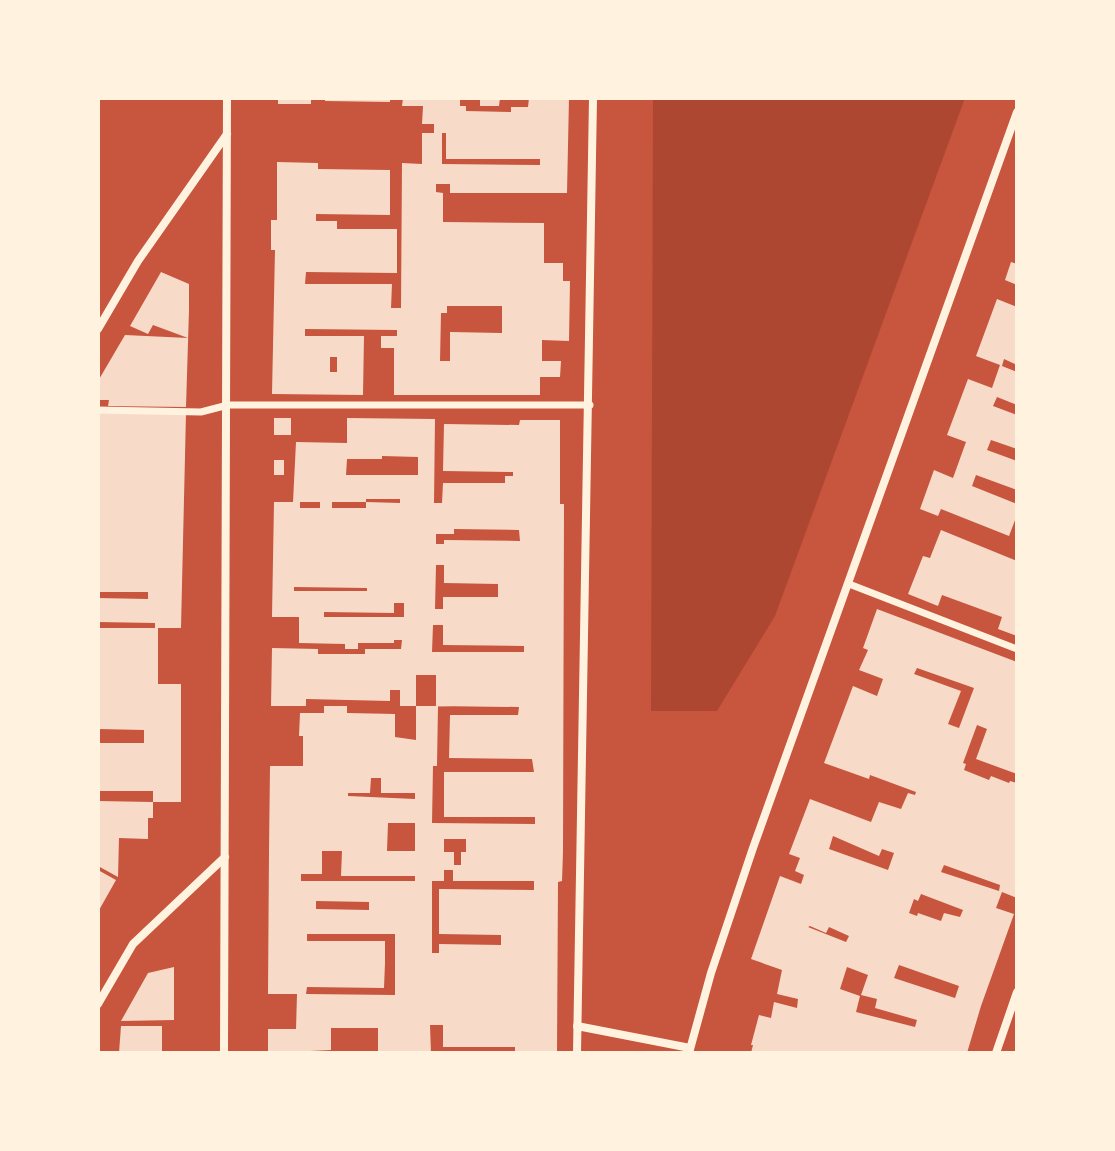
<svg xmlns="http://www.w3.org/2000/svg" width="1115" height="1151" font-family="'Nunito Sans',sans-serif">
	<style>
		.green { fill: #ae4732 }
		.building { fill: #f7dbc8; fill-rule: evenodd }
		.lines { fill: none; stroke-linecap: round; stroke-linejoin: round }
		.pedestrian { stroke: #fff3e0; stroke-width: 7 }
		.minor { stroke: #fff3e0; stroke-width: 8 }
	</style>
	<rect width="100%" height="100%" fill="#c8553d"/>
	<polygon class="green" points="653,98 965,98 775,616 717,711 651,711"/>
	<g class="building">
		<rect x="278" y="98" width="33" height="6"/>
		<polygon points="325,98 390,98 390,102 325,101"/>
		<path d="M 403,98 L 460,98 L 460,106 L 466,106 L 466,111 L 511,112 L 511,107 L 528,107 L 529,98 L 569,98 L 567,193 L 450,193 L 450,184 L 436,184 L 436,192 L 443,193 L 443,222 L 544,223 L 544,263 L 563,263 L 563,281 L 570,281 L 569,341 L 542,340 L 542,361 L 561,361 L 560,377 L 540,377 L 540,395 L 394,395 L 394,348 L 381,348 L 381,336 L 397,336 L 397,330 L 305,329 L 305,336 L 364,336 L 363,395 L 272,394 L 275,250 L 271,250 L 271,220 L 277,220 L 277,162 L 318,163 L 318,169 L 390,170 L 390,215 L 316,214 L 316,221 L 337,221 L 337,229 L 397,229 L 397,273 L 306,272 L 305,284 L 392,284 L 391,308 L 401,308 L 402,163 L 422,164 L 422,133 L 434,133 L 434,124 L 422,124 L 423,106 L 402,106 ZM 442,133 L 446,133 L 446,159 L 540,159 L 540,165 L 442,164 ZM 447,306 L 502,306 L 502,333 L 450,332 L 450,361 L 440,361 L 441,313 L 447,313 ZM 330,357 L 337,357 L 337,372 L 330,372 Z"/>
		<polygon points="480,98 500,98 499,106 480,106"/>
		<polygon points="1011,262 1017,264 1017,285 1005,280"/>
		<polygon points="161,272 189,284 189,310 186,407 108,406 109,400 98,400 98,381 125,335 188,338 153,325 148,334 130,326"/>
		<polygon points="997,299 1017,307 1017,365 1004,359 1002,366 1017,372 1017,405 997,397 993,406 1017,415 1017,449 991,440 987,450 1017,461 1017,490 976,475 972,486 1017,504 1017,515 1009,536 941,509 938,516 920,509 934,470 953,478 966,442 947,435 968,379 992,388 1000,365 976,356"/>
		<polygon points="98,412 186,413 181,628 158,628 158,684 181,684 181,802 153,802 153,818 148,818 148,839 119,838 118,877 98,866 98,801 153,802 153,791 98,791 98,743 144,743 144,730 98,729 98,628 155,628 155,623 98,622 98,598 148,599 148,592 98,592"/>
		<rect x="274" y="418" width="17" height="17"/>
		<path d="M 347,418 L 435,419 L 434,503 L 442,503 L 443,483 L 505,483 L 505,476 L 513,476 L 513,472 L 443,471 L 444,424 L 519,425 L 520,420 L 560,420 L 560,504 L 564,504 L 563,852 L 562,881 L 558,882 L 557,1052 L 515,1052 L 515,1047 L 443,1047 L 443,1025 L 430,1025 L 431,1053 L 378,1051 L 378,1028 L 331,1028 L 331,1050 L 268,1053 L 268,1029 L 296,1029 L 297,994 L 268,994 L 269,851 L 270,766 L 303,766 L 303,736 L 299,736 L 300,713 L 324,713 L 324,706 L 347,706 L 347,713 L 395,714 L 395,737 L 416,740 L 416,706 L 438,706 L 437,766 L 433,766 L 432,823 L 535,824 L 535,817 L 444,817 L 444,772 L 534,772 L 532,759 L 449,758 L 450,715 L 518,715 L 519,707 L 436,706 L 436,675 L 416,675 L 416,706 L 400,706 L 400,690 L 390,690 L 390,701 L 306,699 L 306,706 L 271,706 L 272,648 L 318,649 L 318,654 L 365,654 L 365,649 L 401,649 L 402,640 L 394,640 L 394,643 L 358,643 L 358,649 L 345,649 L 345,644 L 299,643 L 299,617 L 272,617 L 274,502 L 293,502 L 296,442 L 347,443 ZM 382,456 L 418,457 L 418,475 L 346,475 L 347,459 L 382,459 ZM 366,499 L 400,499 L 400,503 L 366,502 L 366,508 L 332,508 L 332,502 L 366,502 ZM 300,502 L 320,502 L 320,508 L 300,508 ZM 454,529 L 519,530 L 520,541 L 444,540 L 444,544 L 436,544 L 436,534 L 454,534 ZM 436,565 L 444,565 L 444,583 L 498,584 L 498,597 L 443,597 L 443,609 L 435,609 ZM 294,587 L 367,588 L 367,591 L 294,591 ZM 394,603 L 404,603 L 404,617 L 324,617 L 324,612 L 394,613 ZM 433,625 L 443,625 L 443,645 L 524,646 L 524,652 L 432,652 ZM 371,778 L 381,778 L 381,793 L 415,793 L 415,799 L 348,796 L 348,793 L 370,793 ZM 388,823 L 415,823 L 415,851 L 387,851 ZM 444,839 L 466,839 L 466,852 L 461,852 L 461,865 L 454,865 L 454,852 L 444,852 ZM 322,851 L 342,851 L 341,876 L 415,876 L 415,881 L 301,881 L 301,874 L 322,874 ZM 444,870 L 453,870 L 453,881 L 534,881 L 534,890 L 439,889 L 439,934 L 501,935 L 501,945 L 439,944 L 439,953 L 432,953 L 432,881 L 444,881 ZM 316,901 L 369,902 L 369,910 L 316,909 ZM 307,934 L 395,934 L 395,995 L 306,994 L 307,987 L 384,988 L 385,963 L 385,941 L 307,941 Z"/>
		<rect x="274" y="460" width="10" height="15"/>
		<polygon points="941,530 1017,561 1017,636 998,629 1002,617 942,595 938,606 908,594 923,556 930,558"/>
		<path d="M 877,609 L 1017,662 L 1017,774 L 976,759 L 987,729 L 977,725 L 963,763 L 966,764 L 964,770 L 989,780 L 991,776 L 1009,783 L 1010,781 L 1017,783 L 1017,898 L 1002,892 L 996,908 L 1014,914 L 981,1006 L 967,1053 L 782,1053 L 772,1051 L 772,1053 L 751,1053 L 753,1045 L 751,1045 L 759,1015 L 771,1018 L 774,1002 L 797,1008 L 798,999 L 777,994 L 782,970 L 751,959 L 780,876 L 801,884 L 804,875 L 795,871 L 800,858 L 789,854 L 810,799 L 871,822 L 879,802 L 901,809 L 908,793 L 915,795 L 916,792 L 870,775 L 869,779 L 824,763 L 853,686 L 877,696 L 883,679 L 859,670 L 868,650 L 863,648 ZM 917,668 L 974,688 L 959,728 L 948,724 L 961,691 L 914,674 ZM 833,836 L 879,856 L 882,849 L 894,853 L 888,870 L 829,849 ZM 944,865 L 1000,885 L 999,891 L 941,872 ZM 921,894 L 963,910 L 960,917 L 944,913 L 941,921 L 918,913 L 917,916 L 909,913 L 914,899 L 918,901 ZM 810,926 L 826,933 L 829,927 L 849,936 L 846,942 L 808,927 ZM 899,965 L 959,986 L 955,998 L 894,978 ZM 847,967 L 868,975 L 861,995 L 877,999 L 875,1008 L 917,1020 L 915,1027 L 856,1012 L 860,996 L 840,989 Z"/>
		<polygon points="98,870 116,880 98,912"/>
		<polygon points="174,967 174,1020 121,1021 148,973"/>
		<polygon points="121,1026 162,1026 162,1053 119,1053"/>
	</g>
	<g class="lines">
		<g class="pedestrian">
			<polyline points="98,410 201,412 228,405 590,405"/>
			<polyline points="849,584 1017,649"/>
		</g>
		<g class="minor">
			<polyline points="98,329 138,261 227,134"/>
			<polyline points="98,1004 133,944 225,857"/>
			<polyline points="577,1026 690,1048"/>
			<polyline points="224,1053 227,98"/>
			<polyline points="577,1053 593,98"/>
			<polyline points="689,1053 711,973 753,848 1017,112"/>
			<polyline points="996,1053 1017,992"/>
		</g>
	</g>
	<rect width="1115" height="1151" fill="none" stroke="#fff3e0" stroke-width="200"/>
</svg>
